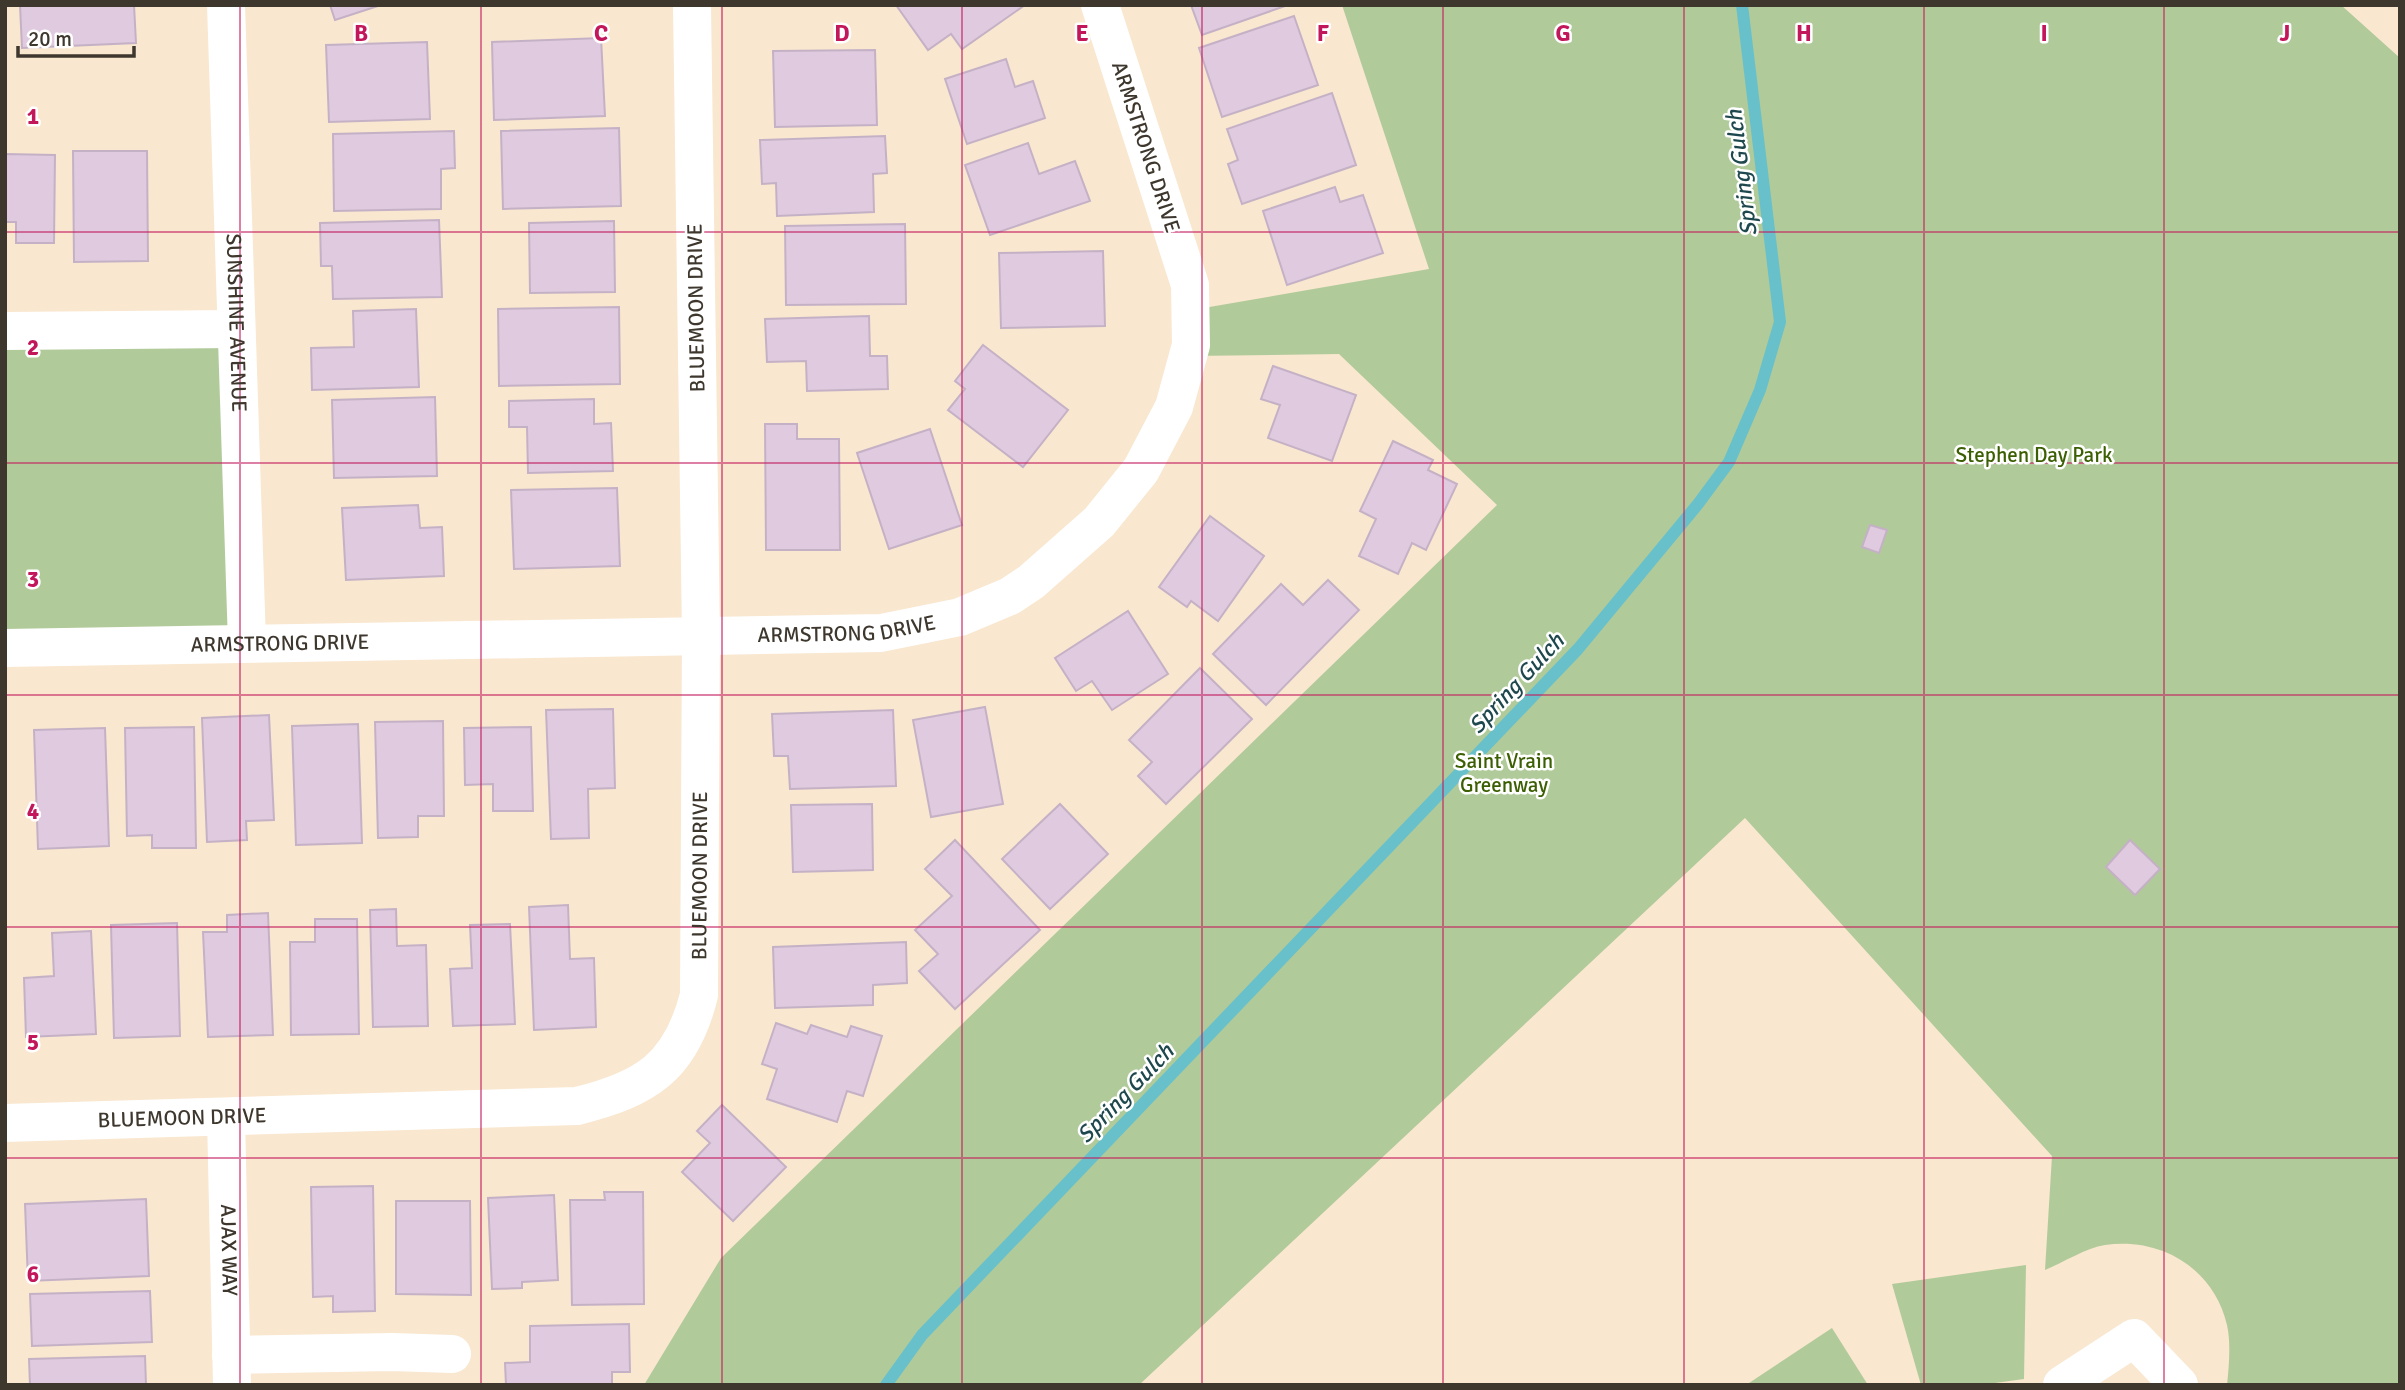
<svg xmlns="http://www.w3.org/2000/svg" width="2405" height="1390" font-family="Signika,sans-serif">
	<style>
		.green { fill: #b1ca9a }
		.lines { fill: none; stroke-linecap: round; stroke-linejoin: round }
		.stream { stroke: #68c0cb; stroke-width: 12 }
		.building { fill: #dfcadf; stroke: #c5b1c6; stroke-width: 2 }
		.minor { stroke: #fff; stroke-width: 38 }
		.grid { fill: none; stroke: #c2185b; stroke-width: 2; stroke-opacity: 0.55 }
		.labels { text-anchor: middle; stroke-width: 5; stroke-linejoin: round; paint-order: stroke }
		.street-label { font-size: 21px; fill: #3e372e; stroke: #fff }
		.park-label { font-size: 21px; fill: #3d5f03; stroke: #fff }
		.water-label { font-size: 23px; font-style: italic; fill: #1e484d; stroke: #fff }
		.grid-label { font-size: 23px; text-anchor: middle; font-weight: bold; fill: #c2185b; stroke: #fff; stroke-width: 5; stroke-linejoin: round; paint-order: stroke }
	</style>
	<rect width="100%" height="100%" fill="#f9e7cf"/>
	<g class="green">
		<path d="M 1342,5 L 2341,5 L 2400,58 L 2400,1385 L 2227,1385 C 2229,1367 2231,1342 2227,1325 C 2214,1269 2162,1237 2105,1245 C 2086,1248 2064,1262 2045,1270 L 2052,1156 L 1745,818 L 1139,1385 L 644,1385 L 721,1258 L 1497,505 L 1339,354 L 1189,356 L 1192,310 L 1429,269 Z"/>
		<polygon points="235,329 247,643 5,648 5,331"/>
		<polygon points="2026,1265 2024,1379 1980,1385 1921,1385 1892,1284"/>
		<polygon points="1832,1328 1868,1385 1746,1385"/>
	</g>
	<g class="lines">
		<polyline class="stream" points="886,1385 922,1335 1578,649 1698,504 1729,462 1760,390 1780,322 1742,5"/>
	</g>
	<g class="building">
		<polygon points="20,5 134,5 136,43 22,48"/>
		<polygon points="330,5 381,5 335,20"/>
		<polygon points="896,5 1025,5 962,49 951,34 928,50"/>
		<polygon points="1191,5 1288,5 1202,35"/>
		<polygon points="1294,16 1318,85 1222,117 1199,48"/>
		<polygon points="601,38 605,116 494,120 492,42"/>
		<polygon points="427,42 430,119 329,122 326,45"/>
		<polygon points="875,50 877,125 775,127 773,51"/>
		<polygon points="1006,59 1015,87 1033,81 1045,118 967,144 945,79"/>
		<polygon points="1332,93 1356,165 1242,204 1228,164 1238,160 1227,129"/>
		<polygon points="619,128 621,206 503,209 501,131"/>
		<polygon points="454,131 455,168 441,169 441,209 334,211 333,134"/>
		<polygon points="885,136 887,173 873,174 874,212 777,216 776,183 762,184 760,140"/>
		<polygon points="1028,143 1039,174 1075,161 1090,201 990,235 965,165"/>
		<polygon points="73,151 147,151 148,261 74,262"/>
		<polygon points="5,154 55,155 54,243 16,243 16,222 5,222"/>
		<polygon points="1335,187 1340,202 1363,195 1383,253 1287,285 1263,211"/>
		<polygon points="439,220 442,297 333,299 332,266 321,266 320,223"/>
		<polygon points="614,221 615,292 530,293 529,223"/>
		<polygon points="905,224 906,304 786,305 785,226"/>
		<polygon points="1103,251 1105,326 1001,328 999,253"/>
		<polygon points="619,307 620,384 499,386 498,309"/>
		<polygon points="416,309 419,387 312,390 311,348 354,347 353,311"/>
		<polygon points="869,316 870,356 887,356 888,389 807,391 806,361 767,362 765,319"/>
		<polygon points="983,345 1068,410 1023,467 948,410 965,389 955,381"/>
		<polygon points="1273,366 1356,395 1332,461 1268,438 1280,405 1261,399"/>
		<polygon points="435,397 437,476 334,478 332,400"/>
		<polygon points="594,399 594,424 611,423 613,471 528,473 527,427 509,427 509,401"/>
		<polygon points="765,424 797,424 797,439 839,439 840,550 766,550"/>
		<polygon points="930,429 962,525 889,549 857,453"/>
		<polygon points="1393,441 1433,460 1428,470 1457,484 1426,550 1412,543 1398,574 1359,556 1376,519 1360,511"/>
		<polygon points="617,488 620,566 514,569 511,490"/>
		<polygon points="418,505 420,528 442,527 444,576 346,580 342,508"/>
		<polygon points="1210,516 1264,556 1218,621 1191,601 1187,607 1159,587"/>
		<polygon points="1870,525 1887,530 1879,553 1862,547"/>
		<polygon points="1328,580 1359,610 1266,705 1213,654 1281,584 1303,605"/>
		<polygon points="1128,611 1168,674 1112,710 1092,681 1076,691 1055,658"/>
		<polygon points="1200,668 1252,719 1166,804 1138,776 1152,762 1129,740"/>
		<polygon points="985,707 1003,804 931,817 913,720"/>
		<polygon points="613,709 615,788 588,789 589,838 551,839 546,710"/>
		<polygon points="893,710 896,786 790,789 788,756 774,756 772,714"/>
		<polygon points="269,715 274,820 246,821 247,840 207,842 202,718"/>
		<polygon points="443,721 444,816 418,816 418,837 378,838 375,722"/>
		<polygon points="358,724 362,843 296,845 292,726"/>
		<polygon points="194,727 196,848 152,848 152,835 127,836 125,728"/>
		<polygon points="531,727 533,811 493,811 493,784 465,785 464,728"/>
		<polygon points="105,728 109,846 38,849 34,730"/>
		<polygon points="872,804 873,870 793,872 791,805"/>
		<polygon points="1060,804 1108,854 1050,909 1002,859"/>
		<polygon points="955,840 1040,930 955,1009 919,971 938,954 915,930 952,896 925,869"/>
		<polygon points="2130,840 2160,869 2135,895 2106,867"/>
		<polygon points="568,905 570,959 594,958 596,1027 534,1030 529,907"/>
		<polygon points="396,909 397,946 426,945 428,1026 373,1027 370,910"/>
		<polygon points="268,913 273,1035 208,1037 203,932 227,932 227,915"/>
		<polygon points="315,919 357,919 359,1034 291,1035 290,942 315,942"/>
		<polygon points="177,923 180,1036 114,1038 111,925"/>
		<polygon points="510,924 515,1024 453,1026 450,969 472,968 470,925"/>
		<polygon points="91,931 96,1034 26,1037 24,978 54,976 52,933"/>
		<polygon points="906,942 907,983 873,985 873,1005 775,1008 773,947"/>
		<polygon points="776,1023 807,1034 811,1025 847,1037 851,1026 882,1036 863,1096 847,1091 837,1122 767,1099 777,1069 762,1064"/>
		<polygon points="722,1105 786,1167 733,1221 682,1172 710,1143 697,1131"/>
		<polygon points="373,1186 375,1311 333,1312 333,1296 313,1297 311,1187"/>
		<polygon points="604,1192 643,1192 644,1304 572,1305 570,1200 605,1200"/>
		<polygon points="554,1195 558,1280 522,1282 522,1288 492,1289 488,1198"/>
		<polygon points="146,1199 149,1276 28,1281 25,1204"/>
		<polygon points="396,1201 470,1201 471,1295 396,1294"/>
		<polygon points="150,1291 152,1342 32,1346 30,1294"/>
		<polygon points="629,1324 630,1372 612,1372 612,1385 506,1385 505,1363 530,1362 530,1326"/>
		<polygon points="145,1356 146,1385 30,1385 29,1359"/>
	</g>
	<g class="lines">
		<g class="minor">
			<path id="s1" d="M 226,5 L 247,643"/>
			<polyline points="5,331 235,329"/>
			<path id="s2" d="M 5,648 L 881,633 L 960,617 L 1010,596 L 1031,582 L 1099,522 L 1141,470 L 1174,407 L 1191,345 L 1190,285 L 1100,5"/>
			<path id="s3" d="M 226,1117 L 232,1385"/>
			<path id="s4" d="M 5,1123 L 577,1106 C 646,1089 681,1067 699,995 L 701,636 L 692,5"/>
			<polyline points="231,1355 392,1352 452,1354"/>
			<polyline points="2062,1385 2134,1338 2179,1385"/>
		</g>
	</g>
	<path class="grid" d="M 240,5 L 240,1385M 481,5 L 481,1385M 722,5 L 722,1385M 962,5 L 962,1385M 1202,5 L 1202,1385M 1443,5 L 1443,1385M 1684,5 L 1684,1385M 1924,5 L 1924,1385M 2164,5 L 2164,1385M 5,232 L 2400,232M 5,463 L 2400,463M 5,695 L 2400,695M 5,927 L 2400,927M 5,1158 L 2400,1158"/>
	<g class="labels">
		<g class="street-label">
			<text transform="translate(1146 147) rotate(72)" y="7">ARMSTRONG DRIVE</text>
			<text transform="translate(696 308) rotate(-91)" y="7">BLUEMOON DRIVE</text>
			<text dy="7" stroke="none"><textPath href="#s1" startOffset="318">SUNSHINE AVENUE</textPath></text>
			<text dy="7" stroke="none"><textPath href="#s2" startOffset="842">ARMSTRONG DRIVE</textPath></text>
			<text dy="7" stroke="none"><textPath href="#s2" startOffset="275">ARMSTRONG DRIVE</textPath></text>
			<text dy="7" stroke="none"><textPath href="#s4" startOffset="868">BLUEMOON DRIVE</textPath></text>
			<text dy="7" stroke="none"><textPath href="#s4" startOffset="177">BLUEMOON DRIVE</textPath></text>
			<text dy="7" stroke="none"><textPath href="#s3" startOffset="133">AJAX WAY</textPath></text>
		</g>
		<g class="park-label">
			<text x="2034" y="462">Stephen Day Park</text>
			<text x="1504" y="768">Saint Vrain<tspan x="1504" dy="24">Greenway</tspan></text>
		</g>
		<g class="water-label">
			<text transform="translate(1741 173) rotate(-97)" y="8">Spring Gulch</text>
			<text transform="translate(1516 683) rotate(-47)" y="8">Spring Gulch</text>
			<text transform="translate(1125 1093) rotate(-46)" y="8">Spring Gulch</text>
		</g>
	</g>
	<g class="grid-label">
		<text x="361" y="41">B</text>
		<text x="601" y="41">C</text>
		<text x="842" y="41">D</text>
		<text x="1082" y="41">E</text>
		<text x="1323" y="41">F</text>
		<text x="1563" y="41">G</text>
		<text x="1804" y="41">H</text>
		<text x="2044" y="41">I</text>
		<text x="2285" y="41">J</text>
		<text x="33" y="124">1</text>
		<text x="33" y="355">2</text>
		<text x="33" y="587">3</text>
		<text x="33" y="819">4</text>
		<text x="33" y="1050">5</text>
		<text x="33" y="1282">6</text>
	</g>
	<rect width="2405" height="1390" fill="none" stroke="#3e372e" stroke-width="14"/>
	<path d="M18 46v10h116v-10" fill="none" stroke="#3e372e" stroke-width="3.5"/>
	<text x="28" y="46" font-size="21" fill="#3e372e" stroke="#ffffff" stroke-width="5" paint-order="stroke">20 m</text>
</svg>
